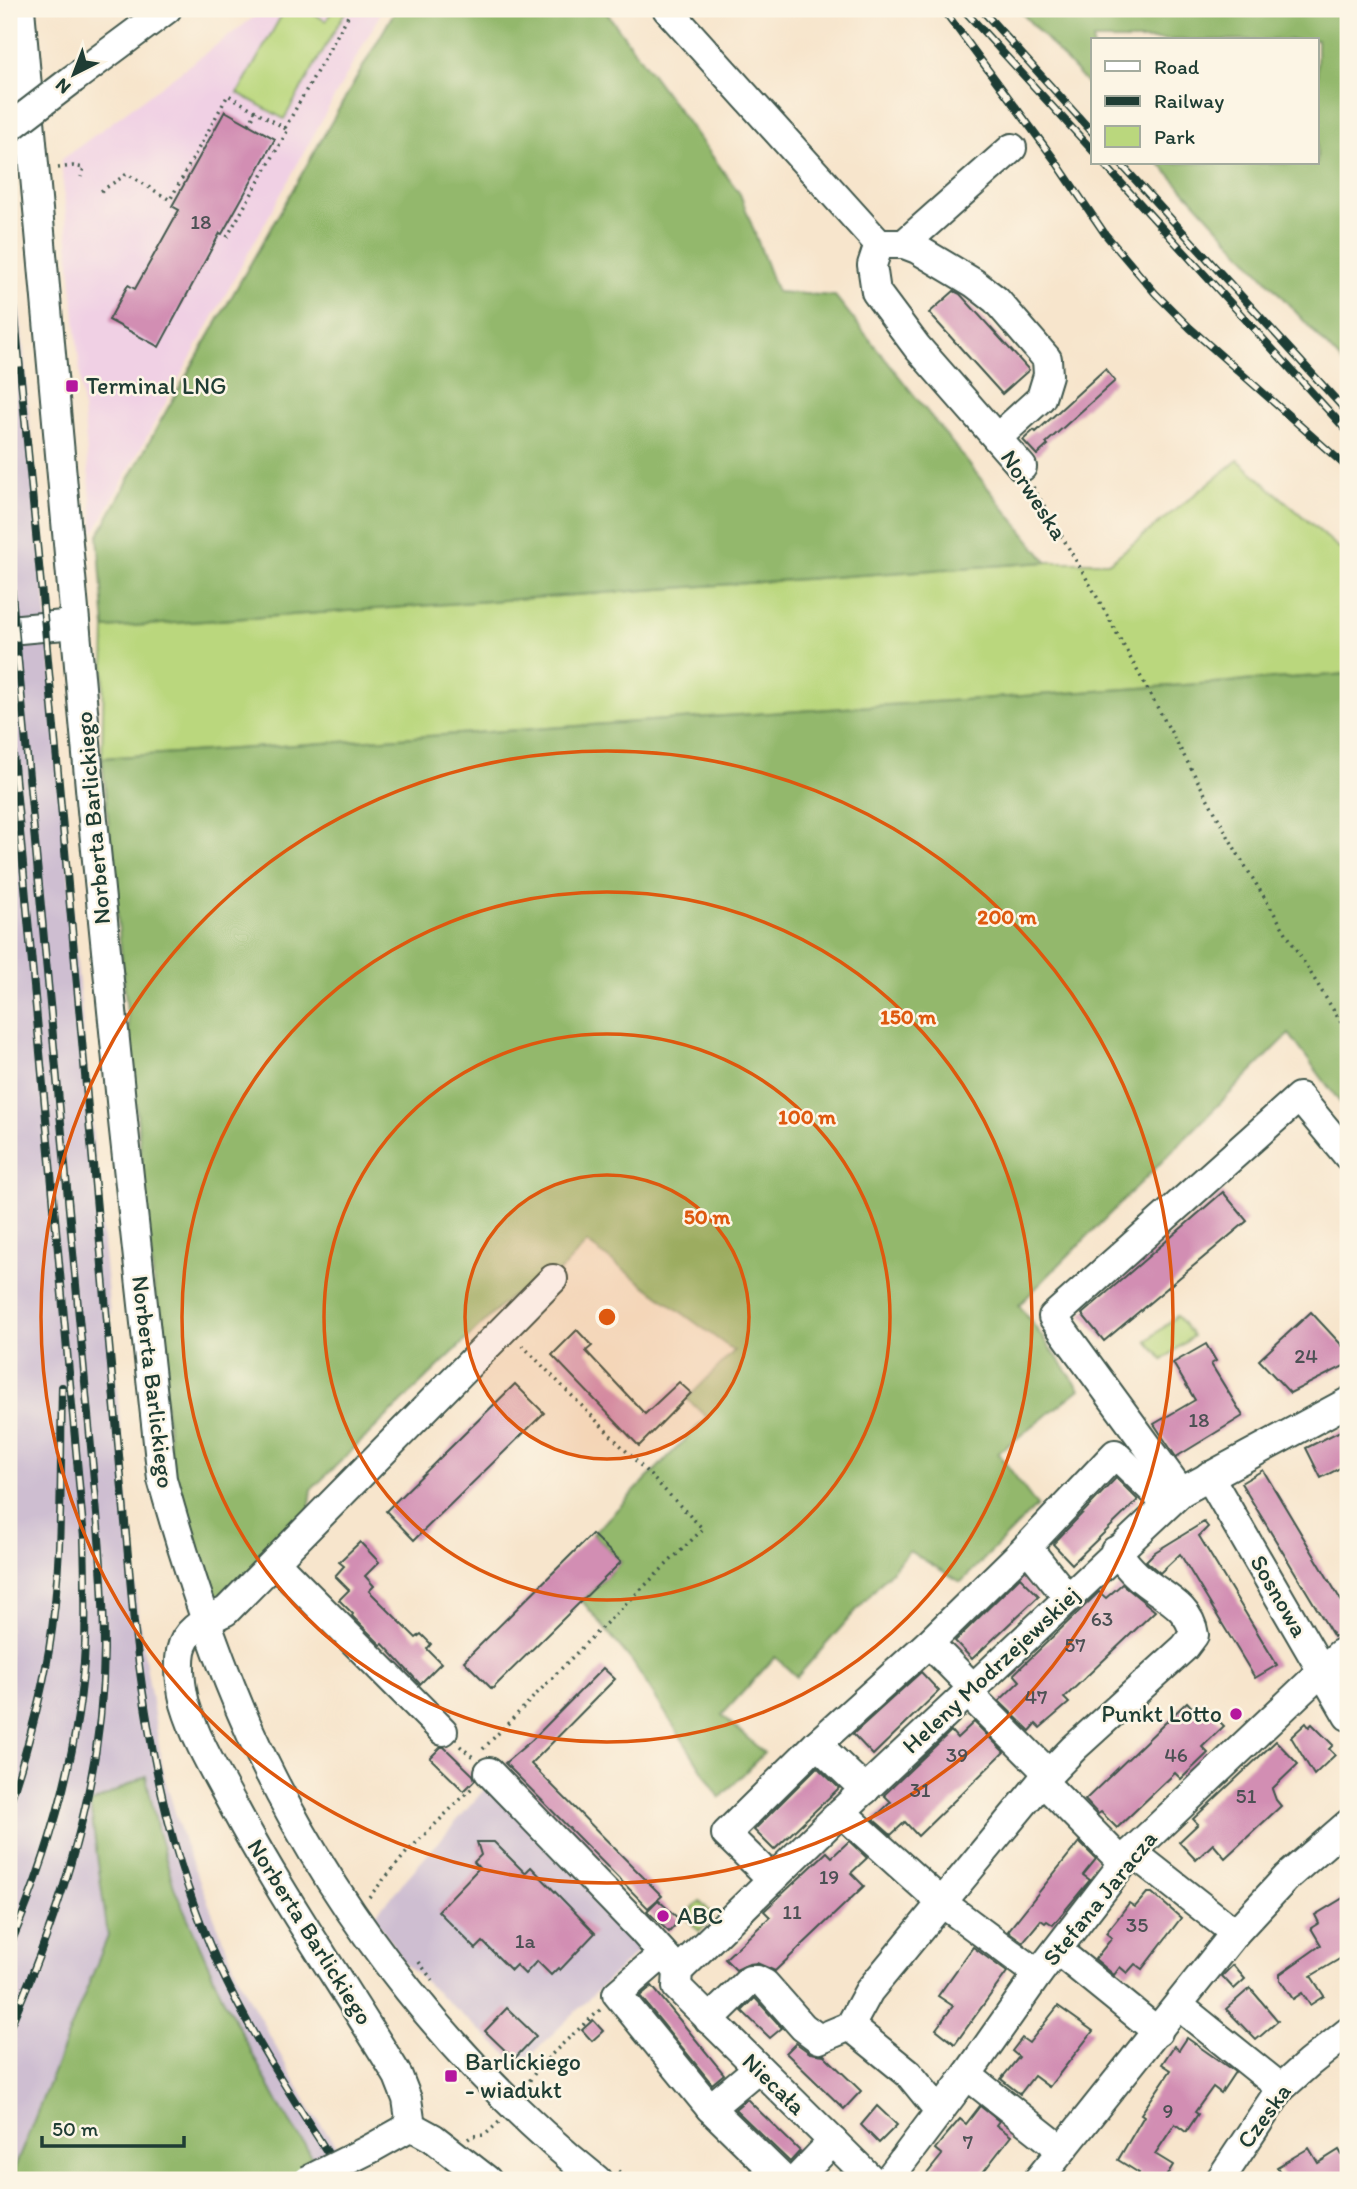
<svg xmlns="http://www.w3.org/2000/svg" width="1357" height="2189" font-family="Itim,sans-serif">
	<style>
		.built { fill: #f0d0e4 }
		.industrial { fill: #cebed1 }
		.green { fill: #bad77d; stroke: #6c8a58; stroke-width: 2 }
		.forest { fill: #93b86c; stroke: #597a50; stroke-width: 2 }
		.building { fill: #d28eb3 }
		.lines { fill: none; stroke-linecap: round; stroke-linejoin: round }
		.minor-casing { stroke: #3f564b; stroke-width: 32 }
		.path { stroke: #3f564b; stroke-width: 3.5; stroke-dasharray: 2 5; stroke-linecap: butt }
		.minor { stroke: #fff; stroke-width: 28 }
		.rail-casing { stroke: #1f3d34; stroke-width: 8 }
		.rail { stroke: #fcf5e5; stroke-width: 5; stroke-dasharray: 16; stroke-linecap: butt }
		.minor-bridge-casing { stroke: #3f564b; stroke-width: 32; stroke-linecap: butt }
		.minor-bridge { stroke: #fff; stroke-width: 28 }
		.ring { fill: none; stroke: #de580e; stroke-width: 3.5 }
		.poi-dot { fill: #b5179e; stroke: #fcf5e5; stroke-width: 2.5 }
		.labels { text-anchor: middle; stroke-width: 5; stroke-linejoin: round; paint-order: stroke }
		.number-label { font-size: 21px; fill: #4c5154 }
		.poi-label { font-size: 24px; fill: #1f3d34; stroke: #fcf5e5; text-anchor: start }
		.street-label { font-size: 24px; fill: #1f3d34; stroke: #fcf5e5 }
		.centre { fill: #de580e; stroke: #fcf5e5; stroke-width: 3.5 }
		.ring-label { font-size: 21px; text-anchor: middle; font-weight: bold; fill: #de580e; stroke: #fcf5e5; stroke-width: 5; stroke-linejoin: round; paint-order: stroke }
	</style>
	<rect width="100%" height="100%" fill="#fcf5e5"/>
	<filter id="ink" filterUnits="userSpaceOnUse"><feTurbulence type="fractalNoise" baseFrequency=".0143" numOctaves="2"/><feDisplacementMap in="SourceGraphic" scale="14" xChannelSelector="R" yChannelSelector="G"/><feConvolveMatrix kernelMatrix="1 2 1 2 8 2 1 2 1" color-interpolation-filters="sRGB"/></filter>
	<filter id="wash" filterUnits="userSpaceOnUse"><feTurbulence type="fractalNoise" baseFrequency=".00686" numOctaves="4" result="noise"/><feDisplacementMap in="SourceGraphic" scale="28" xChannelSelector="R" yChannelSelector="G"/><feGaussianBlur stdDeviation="1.57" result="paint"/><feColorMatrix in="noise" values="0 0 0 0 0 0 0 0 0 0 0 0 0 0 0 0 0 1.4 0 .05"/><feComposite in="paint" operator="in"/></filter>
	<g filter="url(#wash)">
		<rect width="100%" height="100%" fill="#f7e5cc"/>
		<polygon class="built" points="265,9 383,9 94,533 61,160"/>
		<g class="industrial">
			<polygon points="9,184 73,922 138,1615 164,1776 185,1845 240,1981 312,2113 364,2180 327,2180 278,2103 221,1994 174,1887 158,1832 146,1776 90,1804 108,1936 9,2180"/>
			<polygon points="502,1769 654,1935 520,2066 407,1966 374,1916"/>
		</g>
		<g class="green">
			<polygon points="285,9 305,9 326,21 333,9 347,9 284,119 238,93"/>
			<polygon points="1238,460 1348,556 1348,674 102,758 105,628 1047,562 1110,562"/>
			<polygon points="1177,1316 1193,1336 1163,1360 1147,1341"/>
			<polygon points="700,1901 713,1915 712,1919 699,1931 685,1916"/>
		</g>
		<g class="forest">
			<polygon points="396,9 604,9 740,194 777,292 835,296 1047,562 105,628 98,536 160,422"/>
			<polygon points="1018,9 1348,9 1348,369 1159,163 1317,163 1317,40 1093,40 1093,90"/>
			<polygon points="1348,674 1348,1113 1289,1034 1019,1305 1080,1389 998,1453 1037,1506 961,1582 909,1551 797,1677 775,1657 722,1715 764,1753 720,1798 632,1661 582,1601 621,1562 593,1534 707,1417 687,1399 734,1351 587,1243 561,1270 510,1297 312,1489 309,1511 219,1607 187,1528 170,1451 102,758"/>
			<polygon points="146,1776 158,1832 174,1887 221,1994 278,2103 327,2180 10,2180 108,1936 90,1804"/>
		</g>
		<g id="blocks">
			<g class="building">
				<polygon points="225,111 275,139 222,234 220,233 159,347 109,320 128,285 135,289 179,210 172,206"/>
				<polygon points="954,291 960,294 1029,370 1002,394 929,313"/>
				<polygon points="1105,369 1115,381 1046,443 1048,445 1037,455 1023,440 1034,430 1036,432"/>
				<polygon points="1223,1192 1247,1221 1104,1341 1082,1314"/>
				<polygon points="1311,1312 1348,1352 1348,1364 1290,1393 1259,1360"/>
				<polygon points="577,1330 592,1346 586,1351 645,1414 679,1382 691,1393 639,1446 552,1355"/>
				<polygon points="1206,1344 1216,1361 1211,1364 1243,1416 1176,1457 1154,1424 1195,1400 1173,1363"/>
				<polygon points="515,1384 544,1413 414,1540 386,1511"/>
				<polygon points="1348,1427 1348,1464 1321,1478 1306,1448"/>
				<polygon points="1263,1470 1348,1612 1348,1630 1334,1637 1241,1483"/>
				<polygon points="1116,1478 1138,1500 1072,1564 1053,1544"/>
				<polygon points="1204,1522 1208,1527 1199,1536 1277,1665 1255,1678 1180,1554 1160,1573 1146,1561 1155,1552"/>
				<polygon points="592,1534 621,1562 492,1689 464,1661"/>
				<polygon points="360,1542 379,1562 365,1576 374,1586 369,1591 416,1638 421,1634 431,1644 427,1649 441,1663 420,1684 383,1644 381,1645 352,1616 353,1614 339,1600 349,1590 335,1576 344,1566 339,1562"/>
				<polygon points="1020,1577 1039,1596 972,1659 955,1641"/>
				<polygon points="1122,1584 1155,1611 1064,1698 1069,1703 1040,1728 1036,1724 1030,1731 999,1701 1020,1681 1014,1674 1099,1592 1106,1598"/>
				<polygon points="603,1668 615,1679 531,1764 662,1896 648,1908 505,1763 532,1740"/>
				<polygon points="921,1672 939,1691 873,1755 853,1734"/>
				<polygon points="1187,1702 1200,1716 1207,1709 1224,1726 1202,1747 1208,1753 1181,1779 1175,1773 1117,1828 1101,1812 1098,1814 1085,1800"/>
				<polygon points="974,1722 1004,1752 918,1836 905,1822 891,1835 873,1819 891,1802 884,1795 951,1731 957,1738"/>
				<polygon points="1306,1723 1309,1727 1312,1724 1333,1745 1329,1749 1335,1755 1314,1775 1291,1737"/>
				<polygon points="1276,1741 1298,1764 1272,1789 1276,1800 1281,1806 1225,1858 1213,1844 1196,1860 1179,1842 1198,1824 1193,1819"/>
				<polygon points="441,1747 444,1747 473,1775 475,1780 464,1791 430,1758"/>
				<polygon points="817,1767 839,1788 774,1850 754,1830"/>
				<polygon points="849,1841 867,1858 851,1873 864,1886 775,1971 757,1963 749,1964 736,1970 725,1959 770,1917 764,1911 827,1852 832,1857"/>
				<polygon points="477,1842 494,1842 525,1873 531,1867 595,1933 560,1970 558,1968 551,1975 537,1961 525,1974 516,1965 511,1970 483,1942 476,1949 438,1911 479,1868 474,1862 481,1855"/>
				<polygon points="1079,1842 1096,1859 1083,1875 1090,1880 1053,1925 1047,1921 1045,1923 1041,1920 1023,1942 1008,1931"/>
				<polygon points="1147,1893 1152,1893 1181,1918 1142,1969 1135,1964 1127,1973 1120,1967 1114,1975 1095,1959 1112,1938 1106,1933 1118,1918 1129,1903 1135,1907"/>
				<polygon points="1348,1895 1348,1954 1311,1976 1324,1996 1310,2005 1302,1993 1293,1999 1280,1980 1280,1974 1321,1945 1311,1928 1319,1923 1315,1915"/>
				<polygon points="658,1900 680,1920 669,1932 647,1911"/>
				<polygon points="973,1947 1007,1972 955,2044 936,2029 953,2006 938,1996"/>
				<polygon points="1233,1965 1245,1979 1234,1989 1222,1976"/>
				<polygon points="652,1986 724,2074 712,2084 640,1996"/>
				<polygon points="1250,1988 1278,2021 1256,2040 1226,2009"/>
				<polygon points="755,1998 782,2028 770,2038 742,2011"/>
				<polygon points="1058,2006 1093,2031 1049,2087 1034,2076 1020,2094 1001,2079 1019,2057 1012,2051 1022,2038 1029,2043"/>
				<polygon points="507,2008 536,2036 514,2059 485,2031"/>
				<polygon points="593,2020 603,2031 592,2041 582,2030"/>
				<polygon points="1187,2038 1235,2072 1221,2093 1213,2087 1195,2112 1198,2114 1186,2132 1175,2124 1155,2154 1173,2165 1164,2180 1134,2180 1139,2173 1118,2160 1144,2116 1141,2114 1171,2070 1162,2064 1174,2046 1179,2050"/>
				<polygon points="796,2043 810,2053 824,2055 861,2091 844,2109 786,2053"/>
				<polygon points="747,2099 800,2151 790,2162 735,2109"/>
				<polygon points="877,2106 897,2125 879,2143 861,2125"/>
				<polygon points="980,2106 999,2121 996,2125 1011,2136 977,2180 922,2180 942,2155 935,2149 943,2139 960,2119 966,2124"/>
				<polygon points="1309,2148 1318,2163 1339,2150 1348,2165 1348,2174 1337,2180 1285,2180 1277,2167"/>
			</g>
		</g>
	</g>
	<g filter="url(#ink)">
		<use href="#blocks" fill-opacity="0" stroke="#3f564b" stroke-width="2"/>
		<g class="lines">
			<defs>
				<g id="minor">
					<path d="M 20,9 L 92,810 L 123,1121 L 162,1479 C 189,1576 221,1674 265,1764 C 343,1923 459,2069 597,2180"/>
					<polyline points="667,9 879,244 872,265 876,292 917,347 1022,467"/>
					<polyline points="73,79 167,9"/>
					<polyline points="879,244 904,244 917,249 974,283 996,300 1047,359 1048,375 1041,398 997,438"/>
					<polyline points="904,244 1012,148"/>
					<polyline points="9,630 75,624"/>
					<polyline points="1209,1476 1348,1716"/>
					<polyline points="1181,1492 1053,1317 1299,1097 1348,1156"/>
					<polyline points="1027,1547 1068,1598"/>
					<polyline points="275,1562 443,1731"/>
					<polyline points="929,1643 973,1688"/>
					<polyline points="968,1693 1049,1774"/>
					<polyline points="817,1744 865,1790"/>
					<polyline points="489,1772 642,1930 674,1966"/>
					<polyline points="1042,1781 1123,1863"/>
					<polyline points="841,1812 941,1902 1038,1974"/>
					<polyline points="1132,1852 1235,1933"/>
					<polyline points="772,1879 726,1834 817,1744 929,1643 1027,1547 1115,1454 1167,1504"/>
					<polyline points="1057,1950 1158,2032"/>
					<polyline points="663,1954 617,1994 710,2108 784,2180"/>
					<polyline points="1178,2005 1281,2088"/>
					<path d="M 709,2020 L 750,1980 L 757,1980 L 765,1984 L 803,2027 L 819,2039 L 850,2026 L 869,1991 L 1042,1781 L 1074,1748 L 1185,1647 L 1194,1635 C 1190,1604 1158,1595 1138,1576 C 1129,1569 1123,1559 1115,1551"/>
					<polyline points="850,2026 909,2074 940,2112"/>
					<polyline points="967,2075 1062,2150"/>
					<polyline points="710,2108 758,2068"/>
					<path d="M 411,2126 L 407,2099 L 398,2076 C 344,1986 284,1901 235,1809 C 217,1775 196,1741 185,1704 C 181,1687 178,1669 181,1651 C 186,1627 207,1621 226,1611 L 553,1279"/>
					<polyline points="411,2126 433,2138 487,2180"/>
					<polyline points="370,2149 411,2126"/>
					<polyline points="796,2180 833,2141"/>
					<polyline points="872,2180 677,1987 678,1971 841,1812 1181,1492 1348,1402"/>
					<polyline points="888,2180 967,2075 1038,1974 1132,1852 1340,1654 1348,1650"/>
					<polyline points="1038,2180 1235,1933 1287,1877 1348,1824"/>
					<polyline points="1220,2180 1281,2088 1309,2063 1348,2032"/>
				</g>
			</defs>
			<use href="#minor" class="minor-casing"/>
			<g class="path">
				<polyline points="249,124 256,111"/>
				<polyline points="285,128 352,9"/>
				<polyline points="58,168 73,166 84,168 81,177"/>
				<polyline points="101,191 127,174 170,200 228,95 288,130 227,237"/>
				<polyline points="1033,487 1092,588 1239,856 1348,1034"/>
				<polyline points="460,1746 473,1757"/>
				<polyline points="483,1749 592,1637 703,1529 522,1345"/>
				<polyline points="369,1897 407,1852 472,1788"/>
				<polyline points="419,1962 433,1981"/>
				<path d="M 527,2087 C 531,2069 584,2025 600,2010"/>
				<polyline points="468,2139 472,2136 485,2135 499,2122"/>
				<polyline points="618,2171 630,2180"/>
			</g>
			<use href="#minor" class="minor"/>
			<defs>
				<g id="rail">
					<polyline points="943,9 1054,159 1105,234 1155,293 1190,328 1348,468"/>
					<polyline points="963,9 1093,151"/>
					<polyline points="981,9 1093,133"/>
					<polyline points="1103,163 1348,432"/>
					<polyline points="1120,163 1348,413"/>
					<path d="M 9,255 L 45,627 L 134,1623 C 147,1741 169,1857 219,1966 C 254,2042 301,2110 345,2180"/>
					<path d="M 9,561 L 91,1447 C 97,1514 104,1582 104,1649 C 103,1784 62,1908 9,2029"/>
					<path d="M 9,710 L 84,1538 C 85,1574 86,1609 85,1645 C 80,1750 50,1852 9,1948"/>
					<path d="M 9,1805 C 26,1754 40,1703 49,1650 C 63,1564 60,1474 62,1387"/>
				</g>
			</defs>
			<use href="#rail" class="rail-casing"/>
			<use href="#rail" class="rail"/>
			<defs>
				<g id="minor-bridge">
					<polyline points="9,128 73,79"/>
					<polyline points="308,2180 370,2149"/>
				</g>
			</defs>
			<use href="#minor-bridge" class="minor-bridge-casing"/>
			<use href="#minor-bridge" class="minor-bridge"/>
		</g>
	</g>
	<circle cx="607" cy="1317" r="142" fill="#de580e" fill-opacity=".12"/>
	<g class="ring">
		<circle cx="607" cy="1317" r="142"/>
		<circle cx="607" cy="1317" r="283"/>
		<circle cx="607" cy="1317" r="425"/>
		<circle cx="607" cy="1317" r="566"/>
	</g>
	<g class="poi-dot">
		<rect x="65" y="379" width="14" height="14" rx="3.5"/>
		<circle cx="1236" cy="1714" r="7"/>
		<circle cx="663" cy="1916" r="7"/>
		<rect x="444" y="2069" width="14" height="14" rx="3.5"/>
	</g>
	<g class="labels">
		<g class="number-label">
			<text x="201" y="229">18</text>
			<text x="1306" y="1363">24</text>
			<text x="1199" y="1427">18</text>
			<text x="1102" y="1626">63</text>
			<text x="1075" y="1652">57</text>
			<text x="1036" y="1704">47</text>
			<text x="957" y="1762">39</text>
			<text x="1176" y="1762">46</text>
			<text x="920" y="1797">31</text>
			<text x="1246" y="1803">51</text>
			<text x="829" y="1884">19</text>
			<text x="792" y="1919">11</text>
			<text x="1137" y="1932">35</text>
			<text x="525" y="1948">1a</text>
			<text x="1168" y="2118">9</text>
			<text x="968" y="2149">7</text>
		</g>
		<g class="poi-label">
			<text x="86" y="394">Terminal LNG</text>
			<text x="1222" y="1722" text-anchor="end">Punkt Lotto</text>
			<text x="677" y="1924">ABC</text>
			<text x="465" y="2070">Barlickiego<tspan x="465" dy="28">- wiadukt</tspan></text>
		</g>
		<g class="street-label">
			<text transform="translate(1034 495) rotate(57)" y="8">Norweska</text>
			<text transform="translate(93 818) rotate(-95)" y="8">Norberta Barlickiego</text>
			<text transform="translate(153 1382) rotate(83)" y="8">Norberta Barlickiego</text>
			<text transform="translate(1279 1596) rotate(60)" y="8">Sosnowa</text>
			<text transform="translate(991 1670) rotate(-43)" y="8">Heleny Modrzejewskiej</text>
			<text transform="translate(1100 1898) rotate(-51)" y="8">Stefana Jaracza</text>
			<text transform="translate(310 1932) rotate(58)" y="8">Norberta Barlickiego</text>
			<text transform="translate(774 2084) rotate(44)" y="8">Niecała</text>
			<text transform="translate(1264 2116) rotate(-54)" y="8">Czeska</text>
		</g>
	</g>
	<circle cx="607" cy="1317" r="10" class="centre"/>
	<g class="ring-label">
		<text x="1007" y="924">200 m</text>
		<text x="908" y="1024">150 m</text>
		<text x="807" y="1124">100 m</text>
		<text x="707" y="1224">50 m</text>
	</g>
	<rect width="1357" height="2189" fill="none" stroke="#fcf5e5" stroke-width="35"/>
	<rect x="1091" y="38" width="228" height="126" fill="#fcf5e5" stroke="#a4ab9e" stroke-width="2"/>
	<rect x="1105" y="61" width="35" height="10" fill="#ffffff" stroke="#a4ab9e" stroke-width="2"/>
	<text x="1154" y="74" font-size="21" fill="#1f3d34">Road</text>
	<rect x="1105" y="96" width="35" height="10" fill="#1f3d34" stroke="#a4ab9e" stroke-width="2"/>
	<text x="1154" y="108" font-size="21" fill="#1f3d34">Railway</text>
	<rect x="1105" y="126" width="35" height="21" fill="#bad77d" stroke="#a4ab9e" stroke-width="2"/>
	<text x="1154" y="144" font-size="21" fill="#1f3d34">Park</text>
	<g transform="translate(74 74) rotate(222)" stroke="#fcf5e5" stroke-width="5" paint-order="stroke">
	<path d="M0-5L12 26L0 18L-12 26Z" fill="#1f3d34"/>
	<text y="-10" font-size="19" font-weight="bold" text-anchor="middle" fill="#1f3d34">N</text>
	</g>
	<path d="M42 2136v10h142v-10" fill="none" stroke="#1f3d34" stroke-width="3.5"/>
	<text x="52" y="2136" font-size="21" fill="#1f3d34" stroke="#fcf5e5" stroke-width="5" paint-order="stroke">50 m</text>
</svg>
